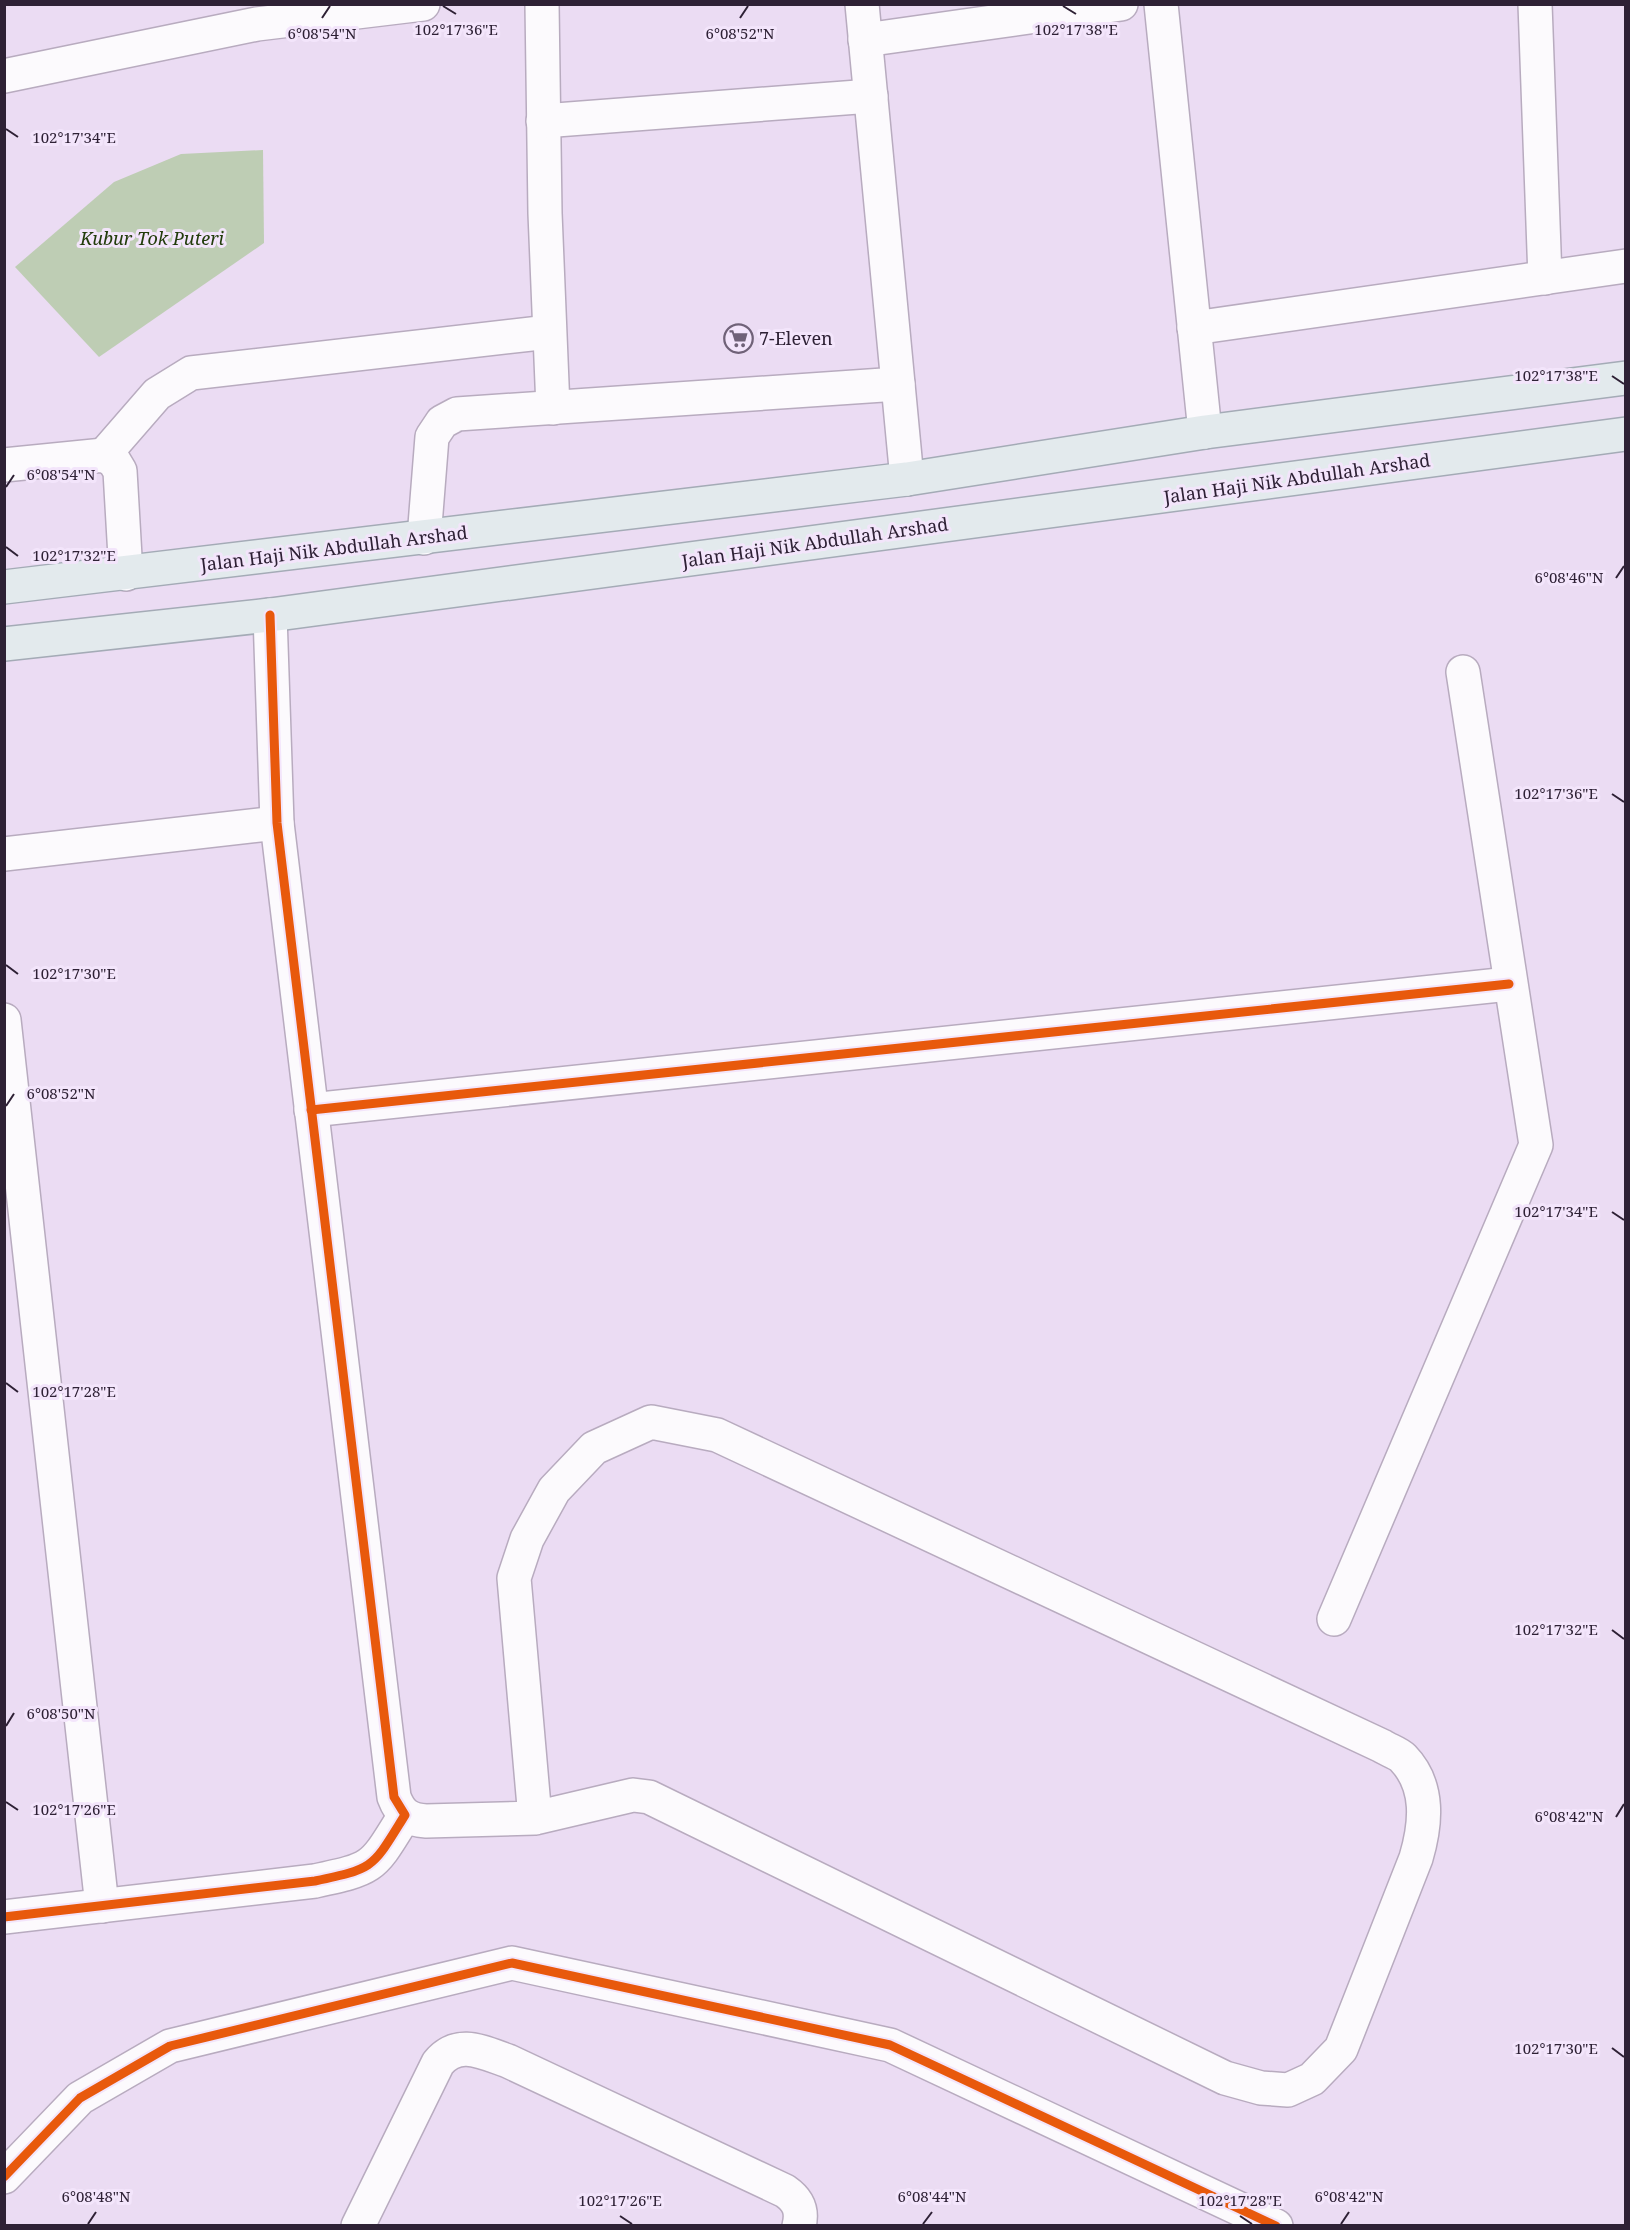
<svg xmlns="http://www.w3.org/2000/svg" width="1630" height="2230" font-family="'Noto Serif',serif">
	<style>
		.green { fill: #becdb4 }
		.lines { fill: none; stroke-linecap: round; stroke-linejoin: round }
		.minor-casing { stroke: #b8abbf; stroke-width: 36 }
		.major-casing { stroke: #a4abb6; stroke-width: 36 }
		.minor { stroke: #fcfafd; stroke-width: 33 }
		.major { stroke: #e3eaed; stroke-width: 33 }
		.cycleway-casing { stroke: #f3e5fb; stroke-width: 13 }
		.cycleway { stroke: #e8590c; stroke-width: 9 }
		.ticks { fill: none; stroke: #2e2135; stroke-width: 2 }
		.labels { text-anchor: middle; stroke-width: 6; stroke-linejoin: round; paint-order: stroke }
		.park-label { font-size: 18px; font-style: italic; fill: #223c0b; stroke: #f3e5fb }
		.poi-label { font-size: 18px; fill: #2e2135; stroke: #f3e5fb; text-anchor: start }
		.street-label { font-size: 18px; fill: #2e2135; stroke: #f3e5fb }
		.ticks-label { font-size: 15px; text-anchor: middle; fill: #2e2135; stroke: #f3e5fb; stroke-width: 6; stroke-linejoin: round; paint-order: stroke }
	</style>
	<rect width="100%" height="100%" fill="#ebdcf3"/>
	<polygon class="green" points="263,150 264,243 99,357 15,267 114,182 181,154"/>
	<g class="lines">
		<defs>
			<g id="minor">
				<polyline points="542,4 545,213 553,408"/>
				<polyline points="862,4 907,479"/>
				<polyline points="1161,4 1205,432"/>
				<polyline points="1535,4 1545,278"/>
				<polyline points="865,40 1121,4"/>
				<polyline points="4,76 257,24 423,4"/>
				<polyline points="543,121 871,96"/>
				<polyline points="1194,328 1626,266"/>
				<polyline points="104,455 157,394 191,373 549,332"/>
				<polyline points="4,465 104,455 114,461 120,471 126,574"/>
				<polyline points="424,538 432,437 442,422 457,414 898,384"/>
				<path d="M 270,615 L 277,823 L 394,1797 C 400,1813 408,1820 426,1821 L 535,1818 L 633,1795 L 649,1797 L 1225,2078 L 1261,2088 L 1288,2090 L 1312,2079 L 1341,2049 L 1416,1858 C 1426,1824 1430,1786 1403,1758 C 1398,1753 1388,1750 1382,1746 L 717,1435 L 651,1422 L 594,1448 L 554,1490 L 527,1539 L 514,1578 L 535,1818"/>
				<polyline points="4,854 277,823"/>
				<polyline points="4,1020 102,1906"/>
				<polyline points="311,1110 1509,984"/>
				<polyline points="1334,1619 1536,1145 1463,672"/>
				<path d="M 4,1917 L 315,1881 C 376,1868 372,1868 405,1815"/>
				<polyline points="4,2177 80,2098 170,2046 512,1963 890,2045 1276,2226"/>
				<path d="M 358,2226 L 438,2063 C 458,2039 482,2052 508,2061 L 785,2191 C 798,2200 803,2210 799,2226"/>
			</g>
			<g id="major">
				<polyline points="4,587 907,479 1205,432 1626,378"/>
				<polyline points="4,644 270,615 1626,434"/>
			</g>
		</defs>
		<use href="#minor" class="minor-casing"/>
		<use href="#major" class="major-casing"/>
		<use href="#minor" class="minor"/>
		<use href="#major" class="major"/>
		<defs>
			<g id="cycleway">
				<polyline points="311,1110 1509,984"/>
				<path d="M 4,1917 L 315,1881 C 376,1868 372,1868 405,1815 L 394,1797 L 277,823 L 270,615"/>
				<polyline points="4,2177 80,2098 170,2046 512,1963 890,2045 1276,2226"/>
			</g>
		</defs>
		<use href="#cycleway" class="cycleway-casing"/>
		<use href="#cycleway" class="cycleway"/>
	</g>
	<path class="ticks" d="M 443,6 L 456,14M 1063,6 L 1076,14M 322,18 L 330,6M 740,18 L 748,6M 6,129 L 18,137M 1612,376 L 1624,384M 6,487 L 14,475M 6,547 L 18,556M 1616,578 L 1624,566M 1612,794 L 1624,802M 6,965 L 18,974M 6,1106 L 14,1094M 1612,1212 L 1624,1220M 6,1383 L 18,1392M 1612,1630 L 1624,1639M 6,1726 L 14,1713M 6,1802 L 18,1810M 1616,1817 L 1624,1804M 1612,2048 L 1624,2057M 620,2216 L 632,2224M 1240,2216 L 1252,2224M 88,2224 L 96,2212M 923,2224 L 932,2212M 1341,2224 L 1349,2212"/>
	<defs>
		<symbol id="supermarket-ring" viewBox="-11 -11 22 22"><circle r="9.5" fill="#f3e5fb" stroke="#706278" stroke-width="1.5"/><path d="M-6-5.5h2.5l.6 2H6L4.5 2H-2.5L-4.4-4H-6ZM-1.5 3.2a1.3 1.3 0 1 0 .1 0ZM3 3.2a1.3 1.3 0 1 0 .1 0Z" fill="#706278"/></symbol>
	</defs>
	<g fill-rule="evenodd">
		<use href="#supermarket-ring" x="722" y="322" width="33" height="33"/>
	</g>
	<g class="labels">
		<g class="park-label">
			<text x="152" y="245">Kubur Tok Puteri</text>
		</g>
		<g class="poi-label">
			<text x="759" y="345">7-Eleven</text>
		</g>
		<g class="street-label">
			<text transform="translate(1297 479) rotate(-8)" y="6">Jalan Haji Nik Abdullah Arshad</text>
			<text transform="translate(815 543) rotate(-8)" y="6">Jalan Haji Nik Abdullah Arshad</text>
			<text transform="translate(334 549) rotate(-7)" y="6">Jalan Haji Nik Abdullah Arshad</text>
		</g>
	</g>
	<g class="ticks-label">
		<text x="456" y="35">102°17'36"E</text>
		<text x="1076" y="35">102°17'38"E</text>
		<text x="322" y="39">6°08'54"N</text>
		<text x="740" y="39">6°08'52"N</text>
		<text x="74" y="143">102°17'34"E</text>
		<text x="1556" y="381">102°17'38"E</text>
		<text x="61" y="480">6°08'54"N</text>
		<text x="74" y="561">102°17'32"E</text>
		<text x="1569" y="583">6°08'46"N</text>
		<text x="1556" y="799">102°17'36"E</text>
		<text x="74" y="979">102°17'30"E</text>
		<text x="61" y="1099">6°08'52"N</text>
		<text x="1556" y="1217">102°17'34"E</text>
		<text x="74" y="1397">102°17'28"E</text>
		<text x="1556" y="1635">102°17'32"E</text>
		<text x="61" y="1719">6°08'50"N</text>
		<text x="74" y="1815">102°17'26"E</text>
		<text x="1569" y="1822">6°08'42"N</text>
		<text x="1556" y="2054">102°17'30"E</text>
		<text x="96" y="2202">6°08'48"N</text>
		<text x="932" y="2202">6°08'44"N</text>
		<text x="1349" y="2202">6°08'42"N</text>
		<text x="620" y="2206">102°17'26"E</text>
		<text x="1240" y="2206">102°17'28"E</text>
	</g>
	<rect width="1630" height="2230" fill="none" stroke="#2e2135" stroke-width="12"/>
</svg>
